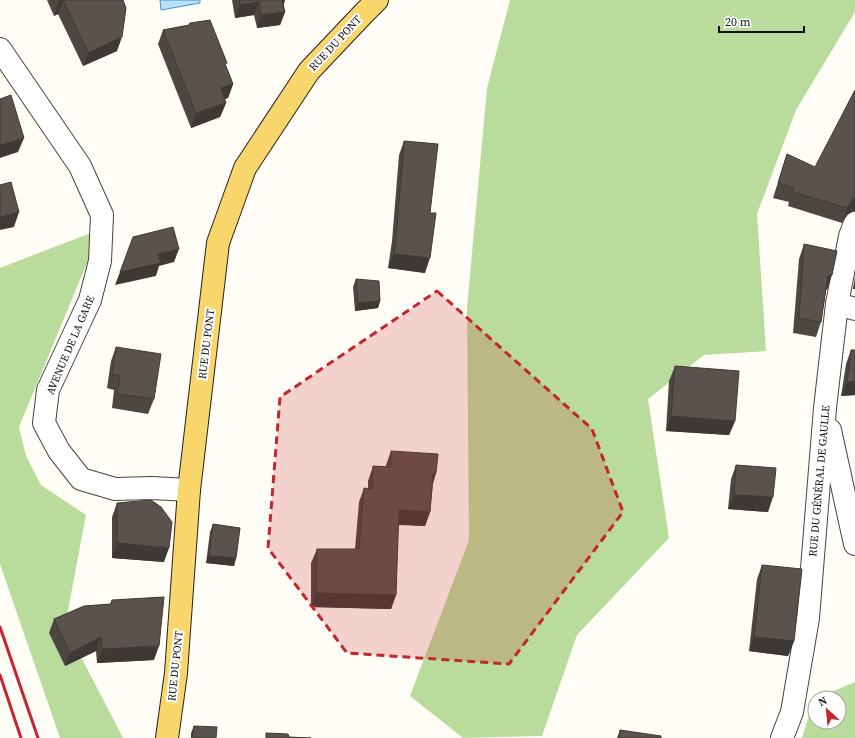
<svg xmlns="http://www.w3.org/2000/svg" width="855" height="738" font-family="'Source Serif 4',serif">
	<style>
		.forest { fill: #b9dc9c }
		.water { fill: #b9e0f7; stroke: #3f96cf }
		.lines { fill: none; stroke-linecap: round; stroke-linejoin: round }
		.minor-casing { stroke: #444; stroke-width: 24 }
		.major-casing { stroke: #222; stroke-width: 24 }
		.minor { stroke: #fff; stroke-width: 22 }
		.major { stroke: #f9d66b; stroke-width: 22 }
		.rail { stroke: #c4262e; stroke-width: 3 }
		.wall { fill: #4d4742 }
		.shaded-wall { fill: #3f3936 }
		.building { fill: #5a524d; stroke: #3f3936 }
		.marked { fill: #c4262e; fill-opacity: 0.2; stroke: #c4262e; stroke-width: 3; stroke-dasharray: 8 5; stroke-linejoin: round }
		.labels { text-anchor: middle; stroke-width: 4; stroke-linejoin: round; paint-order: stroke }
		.street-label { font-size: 11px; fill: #111; stroke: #fff }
	</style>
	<rect width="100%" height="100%" fill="#fffdf5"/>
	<g class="forest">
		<polygon points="510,0 855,0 855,12 796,110 757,214 766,351 704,355 648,399 669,538 577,635 542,736 463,738 410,696 469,540 467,308 487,88"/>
		<polygon points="101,229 19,427 26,456 41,485 86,515 65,626 123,738 60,738 0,564 0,268"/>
		<polygon points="855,682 855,738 802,738 814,699 815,722 839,722 839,698 817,698"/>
	</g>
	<polygon class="water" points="160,0 200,0 200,3 161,10"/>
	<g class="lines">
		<defs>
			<g id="minor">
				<polyline points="0,49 80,166 102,215 100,261 90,300 48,390 44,423 59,451 81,479 115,489 152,488 189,490"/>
				<polyline points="837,304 855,309"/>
				<polyline points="830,430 855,544"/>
				<polyline points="782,738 792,712 808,618 825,408 837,304 850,236 855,223"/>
			</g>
			<polyline id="major" points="167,738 176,673 189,490 218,243 245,168 309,71 364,13 377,0"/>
		</defs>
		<use href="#minor" class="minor-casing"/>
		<use href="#major" class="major-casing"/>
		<use href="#minor" class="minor"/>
		<use href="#major" class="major"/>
		<g class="rail">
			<polyline points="0,627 38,738"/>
			<polyline points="0,675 21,738"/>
		</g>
	</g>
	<g class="wall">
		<polygon points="47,0 123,0 117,51 83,66 58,14 54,16"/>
		<polygon points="232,0 285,0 283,6 285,12 280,25 257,28 254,15 235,18"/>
		<polygon points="190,23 226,66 233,84 228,98 224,99 226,103 220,117 191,128 158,44 163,30 189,25"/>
		<polygon points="404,141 430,213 425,273 388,268 392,241 399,155"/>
		<polygon points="787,154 853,211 847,214 842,223 788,206 789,202 773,198"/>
		<polygon points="804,244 827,290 826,290 821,322 816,337 793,333 799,259"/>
		<polygon points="855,276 855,289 853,289"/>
		<polygon points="356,279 380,301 378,308 355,311 353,287"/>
		<polygon points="116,347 154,399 148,414 112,408 114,390 107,388 111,361"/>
		<polygon points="851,350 855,350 855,395 841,396 846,364"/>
		<polygon points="675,366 735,421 729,435 666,431 669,381"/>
		<polygon points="391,451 436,473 433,484 430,512 425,526 398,525 396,595 391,609 311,607 311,563 317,549 355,549 359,502 364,488 368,488 368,481 373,466 386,467 386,465"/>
		<polygon points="736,465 768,512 728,509 731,479"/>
		<polygon points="117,503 164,562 112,558 112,517"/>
		<polygon points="213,524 236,558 234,566 206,563 210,532"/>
		<polygon points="762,565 794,641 788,656 749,651 757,579"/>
		<polygon points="112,600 154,660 97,663 96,651 65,666 49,633 54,619 110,604"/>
		<polygon points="194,726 216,738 191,738 191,733"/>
		<polygon points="620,730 661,738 617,738"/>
	</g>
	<g class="shaded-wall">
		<polygon points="63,0 58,14 54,16 59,2"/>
		<polygon points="281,0 285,0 282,11"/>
		<polygon points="259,2 254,15 235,18 240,5"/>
		<polygon points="285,12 280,25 257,28 261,15"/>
		<polygon points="122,37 117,51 83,66 88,53"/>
		<polygon points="233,84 228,98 215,102 221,88"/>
		<polygon points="226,103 220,117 191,128 196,113"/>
		<polygon points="24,138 18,152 0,158 0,145"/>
		<polygon points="855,198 855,211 853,211 847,214 842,223 847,208 852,199"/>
		<polygon points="19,212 14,227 0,230 0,217"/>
		<polygon points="179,249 174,262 159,266 156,276 115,285 120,272 158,254"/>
		<polygon points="394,254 430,258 425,273 388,268"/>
		<polygon points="828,275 832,275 827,290 823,290"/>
		<polygon points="855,282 855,289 853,289"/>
		<polygon points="380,301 378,308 355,311 358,303"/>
		<polygon points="855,381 855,395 841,396 847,382"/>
		<polygon points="671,416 735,421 729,435 666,431"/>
		<polygon points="436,473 431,488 433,474"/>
		<polygon points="734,495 773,497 768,512 728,509"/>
		<polygon points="399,510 430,512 425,526 394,524"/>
		<polygon points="117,543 169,548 164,562 112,558"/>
		<polygon points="209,556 236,558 234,566 206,563"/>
		<polygon points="316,593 396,595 391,609 311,607"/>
		<polygon points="101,637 96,651 65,666 70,653"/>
		<polygon points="754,637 794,641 788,656 749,651"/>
		<polygon points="159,646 154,660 97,663 102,649"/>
	</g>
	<g class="building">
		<polygon points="58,0 123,0 126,8 122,37 88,53 63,0 59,2"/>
		<polygon points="239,0 282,0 285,12 261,15 259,2 240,5"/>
		<polygon points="210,20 227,63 225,64 233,84 221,88 226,103 196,113 163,30 189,25 190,23"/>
		<polygon points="855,90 855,198 852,199 847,208 793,192 794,188 778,183 787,154 815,167"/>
		<polygon points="11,95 24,138 0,145 0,99"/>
		<polygon points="404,141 438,144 430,213 436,213 430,258 394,254 397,226"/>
		<polygon points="11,182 19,212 0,217 0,185"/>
		<polygon points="173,227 179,249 158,254 161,263 120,272 133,237"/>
		<polygon points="804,244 837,251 832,275 828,275 821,322 799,318"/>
		<polygon points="356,279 379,281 380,301 358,303"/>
		<polygon points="116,347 161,354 154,399 117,394 120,376 112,374"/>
		<polygon points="851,350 855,350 855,381 847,382"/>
		<polygon points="675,366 739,371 735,421 671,416"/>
		<polygon points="391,451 438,454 436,473 433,474 430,512 399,510 396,595 316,593 317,549 359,549 364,488 372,489 373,466 391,467"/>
		<polygon points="736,465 776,468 773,497 734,495"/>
		<polygon points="151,500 161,507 172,522 169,548 117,543 117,503"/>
		<polygon points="213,524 240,528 236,558 209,556"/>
		<polygon points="762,565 802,569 794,641 754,637"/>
		<polygon points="164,597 159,646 102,649 101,637 70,653 54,619 84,606 111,604 112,600"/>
		<polygon points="194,726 217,727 216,738 192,738"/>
		<polygon points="620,730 661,736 661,738 619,738"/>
		<polygon points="266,733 288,734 289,737 311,738 266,738"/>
	</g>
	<path class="marked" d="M 437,291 L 592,429 L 623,512 L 509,664 L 347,653 L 268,548 L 280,397 Z"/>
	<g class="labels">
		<g class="street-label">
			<text transform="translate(335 43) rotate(-47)" y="4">RUE DU PONT</text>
			<text transform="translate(206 344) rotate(-83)" y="4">RUE DU PONT</text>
			<text transform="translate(70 345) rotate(-67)" y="4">AVENUE DE LA GARE</text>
			<text transform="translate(819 481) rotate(-85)" y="4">RUE DU GÉNÉRAL DE GAULLE</text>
			<text transform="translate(175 666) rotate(-84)" y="4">RUE DU PONT</text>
		</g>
	</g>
	<g transform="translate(827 710) rotate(333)"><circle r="19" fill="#ffffff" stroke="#a0a0a0"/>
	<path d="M0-3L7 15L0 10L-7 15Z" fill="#c4262e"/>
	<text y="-6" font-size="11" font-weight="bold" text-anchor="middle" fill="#111111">N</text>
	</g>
	<path d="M719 26v6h85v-6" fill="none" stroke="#111111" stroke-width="2"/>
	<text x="725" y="26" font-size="12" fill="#111111" stroke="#ffffff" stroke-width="3" paint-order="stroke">20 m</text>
</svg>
